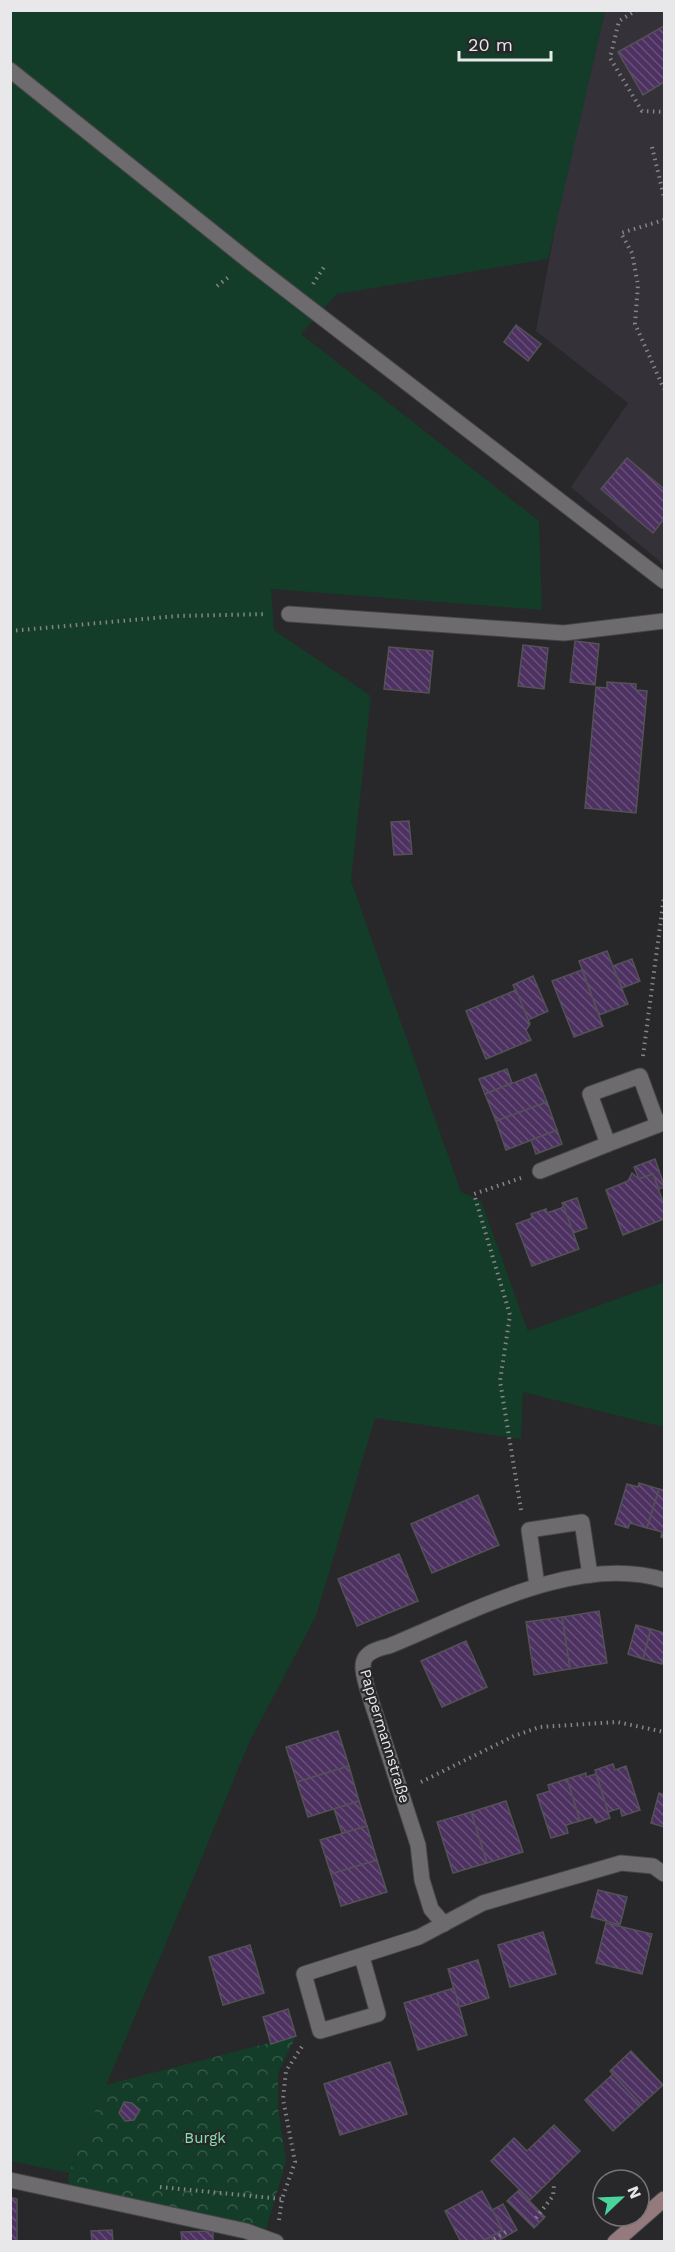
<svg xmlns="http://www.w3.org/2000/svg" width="675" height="2252" font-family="'Work Sans',sans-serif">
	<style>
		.built { fill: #353139 }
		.green { fill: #133d28 }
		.park { fill: url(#park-crowns) }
		.building { fill: url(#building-back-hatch); stroke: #535255; stroke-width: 1.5 }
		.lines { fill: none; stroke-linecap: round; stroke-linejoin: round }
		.service-casing { stroke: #454446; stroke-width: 17 }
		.minor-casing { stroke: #454446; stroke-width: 17 }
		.secondary-casing { stroke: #454446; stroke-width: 17 }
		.path { stroke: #858486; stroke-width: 4; stroke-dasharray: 1.5 4.5; stroke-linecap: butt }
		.service { stroke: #6d6b6e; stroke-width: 15 }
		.minor { stroke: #6d6b6e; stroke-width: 15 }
		.secondary { stroke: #947a7d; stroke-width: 15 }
		.labels { text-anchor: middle; stroke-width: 4.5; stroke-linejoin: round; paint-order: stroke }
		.street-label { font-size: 15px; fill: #e8e7e9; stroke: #28272a }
		.park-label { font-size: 15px; fill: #84e2b0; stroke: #28272a }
	</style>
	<defs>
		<pattern id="park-crowns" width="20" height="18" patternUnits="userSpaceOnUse" patternTransform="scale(1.5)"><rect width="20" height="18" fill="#133d28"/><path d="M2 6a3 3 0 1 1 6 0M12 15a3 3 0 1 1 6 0" fill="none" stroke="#355947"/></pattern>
		<pattern id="building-back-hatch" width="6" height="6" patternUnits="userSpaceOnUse" patternTransform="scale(1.5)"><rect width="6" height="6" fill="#4d3161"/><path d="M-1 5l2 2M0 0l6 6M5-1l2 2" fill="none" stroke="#674f78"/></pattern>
	</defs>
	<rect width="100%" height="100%" fill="#28272a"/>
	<polygon class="built" points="605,11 664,11 664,565 571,487 628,403 536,331 557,218"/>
	<polygon class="green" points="10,11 605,11 548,259 337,294 301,334 539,521 542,610 271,589 274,630 371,696 351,881 461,1192 481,1201 528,1331 664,1282 664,1427 523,1392 521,1439 375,1418 316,1616 248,1745 196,1872 69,2173 10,2161"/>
	<polygon class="park" points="296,2036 278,2073 278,2108 286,2161 266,2229 68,2184 69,2173 106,2085"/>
	<g class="building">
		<polygon points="664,26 664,82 643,95 618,52"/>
		<polygon points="516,325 541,344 528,361 504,342"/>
		<polygon points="627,458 664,489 664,519 653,533 601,489"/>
		<polygon points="575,641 599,644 595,685 570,682"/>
		<polygon points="523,645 548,648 544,689 518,686"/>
		<polygon points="389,647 433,651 429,693 384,689"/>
		<polygon points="607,682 636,684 636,690 647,691 636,813 585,808 596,687 607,688"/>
		<polygon points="409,821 412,854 394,855 391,822"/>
		<polygon points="607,951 628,1004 599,1015 579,961"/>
		<polygon points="632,959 640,981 622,988 613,966"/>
		<polygon points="582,970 603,1026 574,1037 552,981"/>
		<polygon points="533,976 548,1011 528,1020 513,985"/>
		<polygon points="516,990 530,1024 526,1030 531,1040 486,1059 466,1011"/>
		<polygon points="507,1069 512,1083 485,1094 479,1079"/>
		<polygon points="536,1074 547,1102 496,1121 485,1094"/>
		<polygon points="547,1102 557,1130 506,1150 496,1121"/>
		<polygon points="557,1130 562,1144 536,1154 531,1140"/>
		<polygon points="655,1159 664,1185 664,1187 659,1189 653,1174 639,1179 634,1167"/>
		<polygon points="632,1173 639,1179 653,1174 664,1205 664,1219 623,1235 606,1190 628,1181"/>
		<polygon points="577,1198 587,1228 573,1233 562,1203"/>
		<polygon points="564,1207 579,1249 532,1266 516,1224 532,1218 531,1214 546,1209 547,1213"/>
		<polygon points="639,1483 659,1489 647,1528 630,1523 628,1528 615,1524 627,1484 638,1487"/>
		<polygon points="659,1489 664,1490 664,1538 661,1537 662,1532 647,1528"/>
		<polygon points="478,1495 499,1545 432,1573 411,1524"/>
		<polygon points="399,1554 418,1601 357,1626 338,1579"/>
		<polygon points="599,1611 607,1663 570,1669 562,1617"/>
		<polygon points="562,1617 570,1669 534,1675 526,1622"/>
		<polygon points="636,1625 651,1629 643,1659 628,1654"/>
		<polygon points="651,1629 664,1633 664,1653 662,1664 643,1659"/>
		<polygon points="466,1641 487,1687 442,1707 421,1661"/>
		<polygon points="338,1731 349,1766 297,1782 286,1747"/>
		<polygon points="613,1764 615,1770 626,1766 640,1810 622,1816 620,1808 608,1812 595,1770"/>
		<polygon points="349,1766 359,1801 308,1817 297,1782"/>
		<polygon points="586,1773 586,1777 596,1774 610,1818 596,1823 593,1817 580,1821 567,1779"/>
		<polygon points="567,1779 580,1821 566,1825 568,1833 551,1838 537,1795 550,1791 548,1785"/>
		<polygon points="659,1793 664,1795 664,1827 651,1823"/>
		<polygon points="359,1801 367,1826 342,1833 334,1809"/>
		<polygon points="506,1801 523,1852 487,1863 471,1812"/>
		<polygon points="471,1812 487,1863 453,1873 437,1822"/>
		<polygon points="367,1826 377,1860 331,1874 320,1840"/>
		<polygon points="377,1860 387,1892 341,1906 331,1874"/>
		<polygon points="598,1890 627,1897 620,1925 591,1917"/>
		<polygon points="606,1923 652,1934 642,1974 596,1963"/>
		<polygon points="543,1932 556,1974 510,1987 498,1945"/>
		<polygon points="250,1945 264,1993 223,2005 209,1957"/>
		<polygon points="478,1960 489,1998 459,2007 448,1969"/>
		<polygon points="454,1988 467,2035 418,2050 404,2003"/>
		<polygon points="288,2009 296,2036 271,2044 263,2017"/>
		<polygon points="631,2051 663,2085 641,2105 610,2071"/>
		<polygon points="390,2062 407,2114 340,2135 324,2084"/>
		<polygon points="613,2074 641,2105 613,2131 585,2100"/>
		<polygon points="124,2102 132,2103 140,2110 134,2120 125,2121 119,2113"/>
		<polygon points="554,2125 580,2151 530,2200 491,2161 514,2138 527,2151"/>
		<polygon points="519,2190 545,2217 534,2228 507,2201"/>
		<polygon points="482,2191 503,2230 481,2242 461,2242 445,2211"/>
		<polygon points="10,2197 17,2199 17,2242 10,2242"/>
		<polygon points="503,2204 517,2230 496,2242 481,2242 503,2230 492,2210"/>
		<polygon points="112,2230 113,2242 92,2242 91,2231"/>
		<polygon points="213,2231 213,2242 182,2242 181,2232"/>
	</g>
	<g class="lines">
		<defs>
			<g id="service">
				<polyline points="10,70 250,262 664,581"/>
				<polyline points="289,614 564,633 664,621"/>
				<polyline points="10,2180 246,2231 276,2242"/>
			</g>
			<g id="minor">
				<polyline points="658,1125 640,1076 590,1094 608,1144 658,1125 664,1122"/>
				<polyline points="540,1171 608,1144"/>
				<polyline points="537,1585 529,1530 582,1522 590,1575"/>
				<path d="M 444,1924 L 431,1909 L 422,1880 L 418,1845 L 368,1691 C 360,1663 358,1653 389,1646 C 470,1613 577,1553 664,1580"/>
				<polyline points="362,1957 378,2014 320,2031 304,1974 419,1937 483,1903 621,1863 653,1866 664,1874"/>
			</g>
			<polyline id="secondary" points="615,2242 664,2199"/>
		</defs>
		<use href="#service" class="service-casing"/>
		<use href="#minor" class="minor-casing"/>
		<use href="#secondary" class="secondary-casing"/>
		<g class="path">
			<polyline points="637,10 619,21 610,58 642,111 664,112"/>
			<polyline points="652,147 664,197"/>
			<polyline points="664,220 621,233 632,253 638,285 635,324 664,389"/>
			<polyline points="313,284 326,264"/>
			<polyline points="217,286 230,276"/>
			<polyline points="10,631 177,616 267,614"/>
			<polyline points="643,1056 664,896"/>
			<polyline points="521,1510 500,1381 510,1315 474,1194 521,1178"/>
			<polyline points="421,1782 514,1736 540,1727 617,1722 664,1732"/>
			<polyline points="160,2187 282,2199"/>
			<polyline points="536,2218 553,2196 554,2185"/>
			<polyline points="279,2220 282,2199 295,2162 283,2099 286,2071 303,2045"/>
			<polyline points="489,2242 509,2230"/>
		</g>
		<use href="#service" class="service"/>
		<use href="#minor" class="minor"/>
		<use href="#secondary" class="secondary"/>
	</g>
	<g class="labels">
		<g class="street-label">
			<text transform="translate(385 1736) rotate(73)" y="5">Pappermannstraße</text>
		</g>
		<g class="park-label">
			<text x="205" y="2143">Burgk</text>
		</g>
	</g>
	<rect width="675" height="2252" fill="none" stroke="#e8e7e9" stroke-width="24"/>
	<g transform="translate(621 2198) rotate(67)"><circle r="28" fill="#28272a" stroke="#757476" stroke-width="1.5"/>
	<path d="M0-4.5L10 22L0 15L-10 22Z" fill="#49d49c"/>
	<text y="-9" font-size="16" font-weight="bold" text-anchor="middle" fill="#e8e7e9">N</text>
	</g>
	<path d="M459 51v9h92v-9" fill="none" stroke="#e8e7e9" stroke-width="3"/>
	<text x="468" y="51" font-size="18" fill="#e8e7e9" stroke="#28272a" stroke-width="4.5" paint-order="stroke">20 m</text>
</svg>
